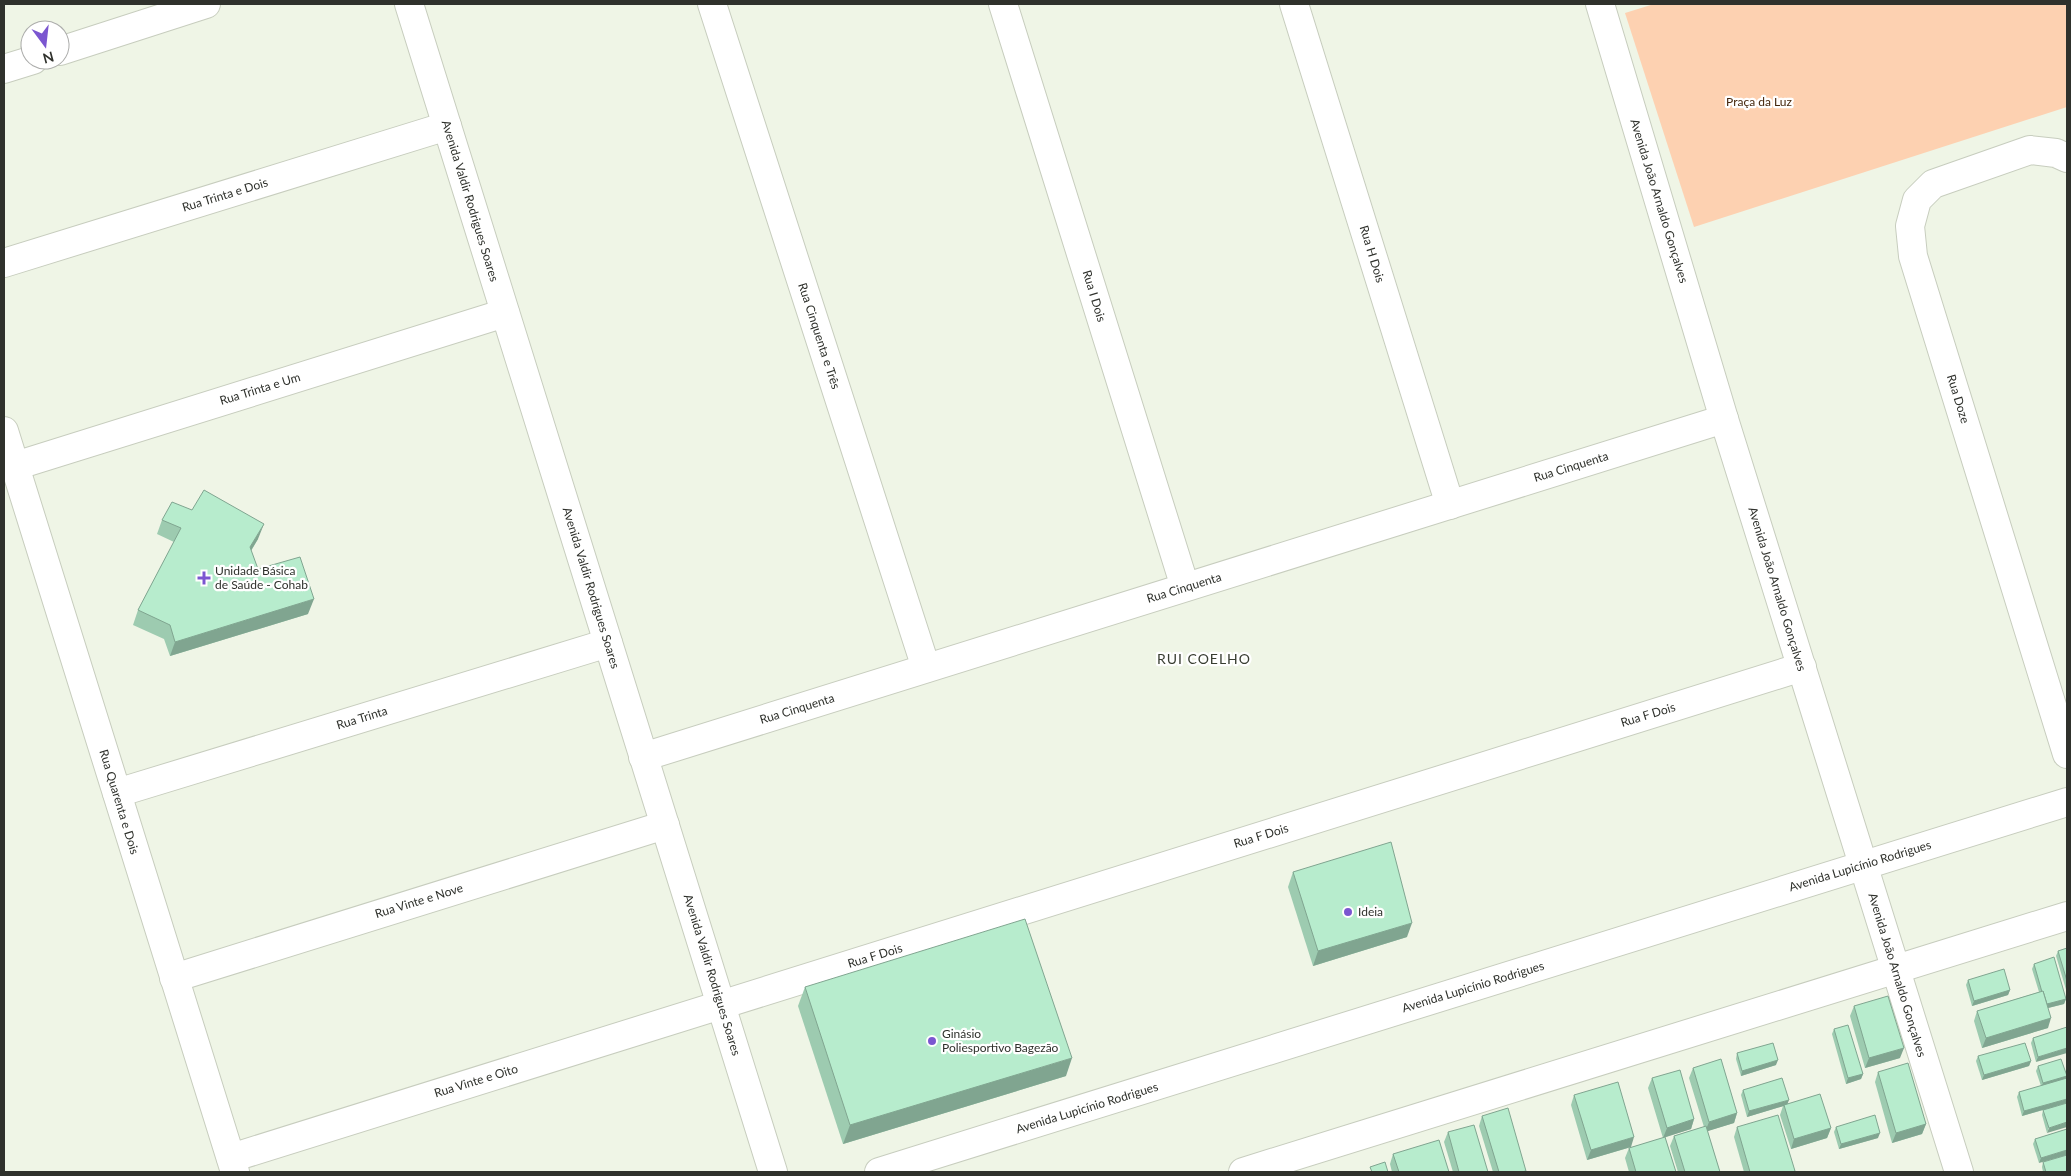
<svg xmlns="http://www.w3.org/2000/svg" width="2071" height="1176" font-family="Lato,sans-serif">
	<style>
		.green { fill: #fdd1b1 }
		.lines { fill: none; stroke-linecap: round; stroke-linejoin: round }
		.street-casing { stroke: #c7cdbe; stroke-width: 30 }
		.secondary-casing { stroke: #c7cdbe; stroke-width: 30 }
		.street { stroke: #fff; stroke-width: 28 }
		.secondary { stroke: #fff; stroke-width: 28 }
		.wall { fill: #9dcbb0 }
		.shaded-wall { fill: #80a590 }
		.building { fill: #b7eccd; stroke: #80a590 }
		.poi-dot { fill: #7b56d0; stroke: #fff; stroke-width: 2 }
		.labels { text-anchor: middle; stroke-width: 4.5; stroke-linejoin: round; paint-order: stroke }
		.park-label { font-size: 12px; fill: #44260c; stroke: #fff }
		.street-label { font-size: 12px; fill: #2f312c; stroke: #fff }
		.poi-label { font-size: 12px; fill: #2f312c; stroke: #fff; text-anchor: start }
		.neighbourhood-label { font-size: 14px; letter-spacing: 1px; fill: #383d31; stroke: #fff }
	</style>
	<rect width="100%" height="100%" fill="#eff5e6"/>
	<polygon class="green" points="1654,4 2067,4 2067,107 1694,227 1625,13"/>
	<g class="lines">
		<defs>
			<g id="street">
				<polyline points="712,4 926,668"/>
				<polyline points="1003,4 1185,587"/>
				<polyline points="1294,4 1450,505"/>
				<polyline points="1600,4 1724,419 1959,1172"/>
				<polyline points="60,51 206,4"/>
				<polyline points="4,69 33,60"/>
				<polyline points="2067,158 2056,153 2030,150 1933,184 1917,200 1910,226 1913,256 2067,754"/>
				<polyline points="4,263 447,126"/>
				<polyline points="4,431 235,1172"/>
				<polyline points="15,466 505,313"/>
				<polyline points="643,757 1724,419"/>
				<polyline points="117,793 608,643"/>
				<polyline points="174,978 665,825"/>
				<polyline points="231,1158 1802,667"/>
			</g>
			<g id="secondary">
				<polyline points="409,4 773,1172"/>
				<polyline points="879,1172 2067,802"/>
				<polyline points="1243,1172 2067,916"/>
			</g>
		</defs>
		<use href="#street" class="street-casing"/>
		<use href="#secondary" class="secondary-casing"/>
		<use href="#street" class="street"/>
		<use href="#secondary" class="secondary"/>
	</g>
	<g class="wall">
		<polygon points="162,520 258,539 251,551 258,569 308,614 170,656 164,639 133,625 138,610 174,542 157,534"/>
		<polygon points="1293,872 1407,937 1313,966 1288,887"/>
		<polygon points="2067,948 2067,993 2056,956 2058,951"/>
		<polygon points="2034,964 2066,999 2064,1004 2048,1008 2048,1028 1982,1048 1974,1021 1977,1011 2039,992 2032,969"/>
		<polygon points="1968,980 2010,990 2008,995 1972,1006 1966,985"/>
		<polygon points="805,987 1066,1076 843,1144 798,1006"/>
		<polygon points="1854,1006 1900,1058 1865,1068 1850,1016"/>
		<polygon points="2067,1027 2036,1062 2031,1043 2033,1038"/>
		<polygon points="1834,1029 1863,1074 1861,1079 1846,1084 1832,1034"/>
		<polygon points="1737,1053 1776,1065 1741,1076 1736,1059"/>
		<polygon points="1978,1056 2031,1061 2029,1066 1982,1080 1976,1061"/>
		<polygon points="2038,1066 2067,1076 2066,1078 2067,1078 2047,1133 2042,1115 2043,1110 2022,1116 2017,1097 2019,1092 2041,1086 2036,1071"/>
		<polygon points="1693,1068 1737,1113 1734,1123 1707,1131 1720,1172 1678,1172 1670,1146 1674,1136 1704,1127 1689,1078"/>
		<polygon points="1878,1072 1926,1124 1922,1134 1892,1143 1875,1082"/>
		<polygon points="1652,1078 1694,1119 1691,1129 1665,1137 1676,1172 1629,1172 1625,1158 1629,1148 1663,1138 1648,1088"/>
		<polygon points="1743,1090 1787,1103 1831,1128 1827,1138 1791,1149 1780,1115 1783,1106 1747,1117 1741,1095"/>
		<polygon points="1574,1095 1631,1147 1587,1160 1571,1105"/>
		<polygon points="1482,1116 1526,1171 1526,1172 1493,1172 1479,1126"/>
		<polygon points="1737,1127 1795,1171 1794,1172 1744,1172 1734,1137"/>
		<polygon points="1836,1127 1878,1138 1839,1149 1834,1132"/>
		<polygon points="2067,1129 2039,1163 2033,1144 2035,1139"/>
		<polygon points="1448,1132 1488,1172 1453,1172 1444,1142"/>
		<polygon points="1393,1154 1449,1172 1392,1172 1390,1164"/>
		<polygon points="2043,1162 2067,1172 2043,1172 2042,1167"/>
	</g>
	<g class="shaded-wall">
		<polygon points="264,524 258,539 244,562 250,547"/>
		<polygon points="314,599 308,614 170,656 175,642"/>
		<polygon points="1412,923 1407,937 1313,966 1318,951"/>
		<polygon points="2010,990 2008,995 1972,1006 1974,1001"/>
		<polygon points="2066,999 2064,1004 2044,1009 2046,1004"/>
		<polygon points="2051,1018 2048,1028 1982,1048 1986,1038"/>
		<polygon points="1904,1048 1900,1058 1865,1068 1869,1058"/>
		<polygon points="2067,1048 2067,1053 2036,1062 2038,1057"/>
		<polygon points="1072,1058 1066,1076 843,1144 850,1125"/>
		<polygon points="1778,1060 1776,1065 1741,1076 1742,1071"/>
		<polygon points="2031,1061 2029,1066 1982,1080 1984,1075"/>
		<polygon points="1863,1074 1861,1079 1846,1084 1848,1078"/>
		<polygon points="2067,1076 2065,1081 2041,1088 2043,1083"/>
		<polygon points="2067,1099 2067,1103 2022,1116 2024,1111"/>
		<polygon points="1789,1100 1787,1105 1747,1117 1749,1111"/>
		<polygon points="1737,1113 1734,1123 1705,1132 1709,1122"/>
		<polygon points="1694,1119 1691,1129 1663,1138 1667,1128"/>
		<polygon points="2067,1122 2067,1127 2047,1133 2049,1128"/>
		<polygon points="1926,1124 1922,1134 1892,1143 1896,1133"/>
		<polygon points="1831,1128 1827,1138 1791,1149 1794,1139"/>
		<polygon points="1880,1133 1878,1138 1839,1149 1841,1144"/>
		<polygon points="1634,1137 1631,1147 1587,1160 1591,1150"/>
		<polygon points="2067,1150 2067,1155 2039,1163 2041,1158"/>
	</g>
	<g class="building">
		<polygon points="204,490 264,524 250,547 258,569 300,557 314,599 175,642 170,625 138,610 181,528 162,520 172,502 192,510"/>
		<polygon points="1391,842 1412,923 1318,951 1293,872"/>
		<polygon points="1025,919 1072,1058 850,1125 805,987"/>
		<polygon points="2067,948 2067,981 2058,951"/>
		<polygon points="2054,957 2066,999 2047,1004 2043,991 2042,992 2034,964"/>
		<polygon points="2004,969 2010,990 1974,1001 1968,980"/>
		<polygon points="2043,991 2051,1018 1986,1038 1977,1011"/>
		<polygon points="1888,996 1904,1048 1869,1058 1854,1006"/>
		<polygon points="1848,1025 1863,1074 1848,1078 1834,1029"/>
		<polygon points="2067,1027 2067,1048 2038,1057 2033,1038"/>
		<polygon points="1773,1043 1778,1060 1742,1071 1737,1053"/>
		<polygon points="2025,1043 2031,1061 1984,1075 1978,1056"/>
		<polygon points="1721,1059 1737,1113 1709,1122 1693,1068"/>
		<polygon points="2061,1059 2067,1076 2043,1083 2038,1066"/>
		<polygon points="1908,1063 1926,1124 1896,1133 1878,1072"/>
		<polygon points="1680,1070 1694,1119 1667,1128 1652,1078"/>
		<polygon points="1782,1078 1789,1100 1749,1111 1743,1090"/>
		<polygon points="2067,1078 2067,1099 2024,1111 2019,1092"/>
		<polygon points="1618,1082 1634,1137 1591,1150 1574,1095"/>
		<polygon points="1820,1094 1831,1128 1794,1139 1784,1105"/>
		<polygon points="2067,1103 2067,1122 2049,1128 2043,1110"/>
		<polygon points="1508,1108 1526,1171 1521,1172 1499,1172 1482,1116"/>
		<polygon points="1778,1115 1795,1171 1792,1172 1750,1172 1737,1127"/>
		<polygon points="1875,1115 1880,1133 1841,1144 1836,1127"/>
		<polygon points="1474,1125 1488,1172 1459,1172 1448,1132"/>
		<polygon points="1706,1126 1720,1172 1685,1172 1674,1136"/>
		<polygon points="2067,1129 2067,1150 2041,1158 2035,1139"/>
		<polygon points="1665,1137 1676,1172 1636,1172 1629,1148"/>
		<polygon points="1439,1140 1449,1172 1399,1172 1393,1154"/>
		<polygon points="2067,1155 2067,1172 2046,1172 2043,1162"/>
		<polygon points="1385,1162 1388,1172 1372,1172 1370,1167"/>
	</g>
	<g class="poi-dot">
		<path d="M201.5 570.5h5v5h5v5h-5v5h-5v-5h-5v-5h5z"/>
		<circle cx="1348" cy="912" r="5"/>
		<circle cx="932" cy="1041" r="5"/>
	</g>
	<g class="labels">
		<g class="park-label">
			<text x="1759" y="106">Praça da Luz</text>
		</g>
		<g class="street-label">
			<text transform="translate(225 195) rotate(-17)" y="4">Rua Trinta e Dois</text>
			<text transform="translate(470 201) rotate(73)" y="4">Avenida Valdir Rodrigues Soares</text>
			<text transform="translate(1659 201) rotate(73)" y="4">Avenida João Arnaldo Gonçalves</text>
			<text transform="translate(1372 254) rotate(73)" y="4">Rua H Dois</text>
			<text transform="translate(1094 296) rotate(73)" y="4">Rua I Dois</text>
			<text transform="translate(819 336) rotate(72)" y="4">Rua Cinquenta e Três</text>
			<text transform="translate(260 389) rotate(-17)" y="4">Rua Trinta e Um</text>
			<text transform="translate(1958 399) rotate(73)" y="4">Rua Doze</text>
			<text transform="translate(1571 467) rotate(-17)" y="4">Rua Cinquenta</text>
			<text transform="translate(591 588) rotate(73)" y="4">Avenida Valdir Rodrigues Soares</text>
			<text transform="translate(1184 588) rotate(-17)" y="4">Rua Cinquenta</text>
			<text transform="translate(1777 589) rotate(73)" y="4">Avenida João Arnaldo Gonçalves</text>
			<text transform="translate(797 709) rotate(-17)" y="4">Rua Cinquenta</text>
			<text transform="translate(1648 715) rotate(-17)" y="4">Rua F Dois</text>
			<text transform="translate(362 718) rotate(-17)" y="4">Rua Trinta</text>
			<text transform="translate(119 802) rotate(73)" y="4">Rua Quarenta e Dois</text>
			<text transform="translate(1261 836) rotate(-17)" y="4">Rua F Dois</text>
			<text transform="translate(1860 866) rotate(-17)" y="4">Avenida Lupicínio Rodrigues</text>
			<text transform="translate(419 901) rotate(-17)" y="4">Rua Vinte e Nove</text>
			<text transform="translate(875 956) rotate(-17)" y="4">Rua F Dois</text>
			<text transform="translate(712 975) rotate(73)" y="4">Avenida Valdir Rodrigues Soares</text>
			<text transform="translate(1897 975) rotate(73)" y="4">Avenida João Arnaldo Gonçalves</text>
			<text transform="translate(1473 987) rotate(-17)" y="4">Avenida Lupicínio Rodrigues</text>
			<text transform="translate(476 1081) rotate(-17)" y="4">Rua Vinte e Oito</text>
			<text transform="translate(1087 1108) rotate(-17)" y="4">Avenida Lupicínio Rodrigues</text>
		</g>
		<g class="poi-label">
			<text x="215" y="575">Unidade Básica<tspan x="215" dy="14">de Saúde - Cohab</tspan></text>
			<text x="1358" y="916">Ideia</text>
			<text x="942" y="1038">Ginásio<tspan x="942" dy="14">Poliesportivo Bagezão</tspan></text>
		</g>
		<g class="neighbourhood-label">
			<text x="1204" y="664">RUI COELHO</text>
		</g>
	</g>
	<rect width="2071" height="1176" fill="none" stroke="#2f312c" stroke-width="10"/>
	<g transform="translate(45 45) rotate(165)"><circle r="24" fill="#ffffff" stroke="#acadab"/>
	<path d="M0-4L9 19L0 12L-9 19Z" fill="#7b56d0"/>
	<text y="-8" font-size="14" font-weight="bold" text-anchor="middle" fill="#2f312c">N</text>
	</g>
</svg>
